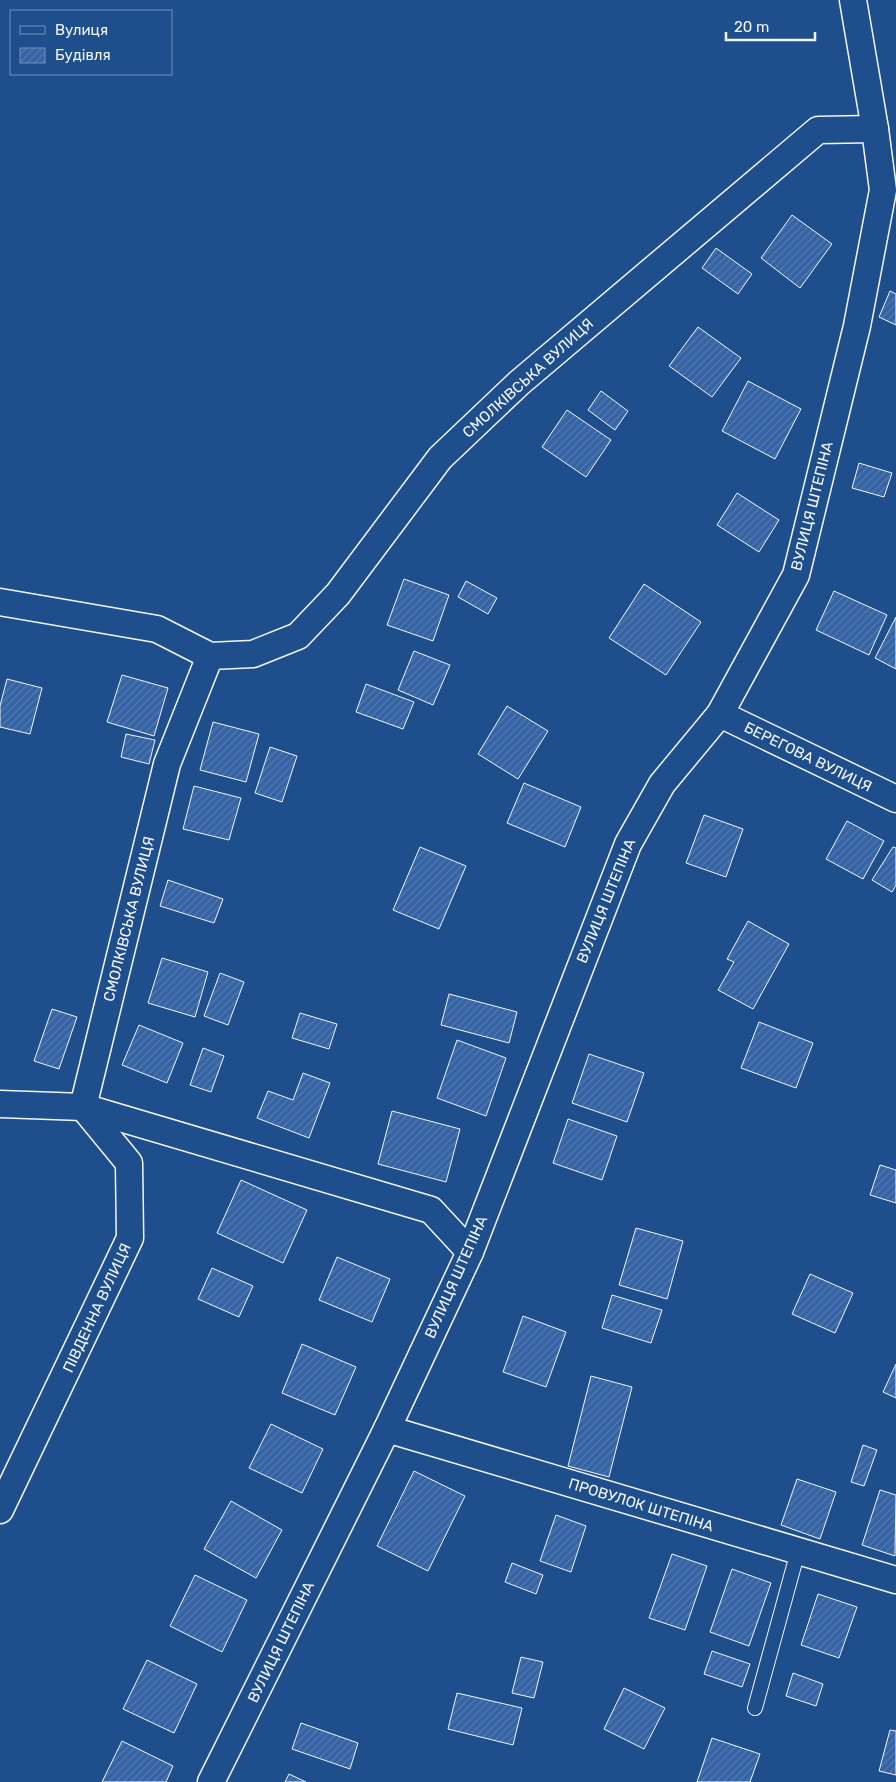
<svg xmlns="http://www.w3.org/2000/svg" width="896" height="1782" font-family="Rubik,sans-serif">
	<style>
		.building { fill: url(#building-hatch); stroke: #f2f6ff }
		.lines { fill: none; stroke-linecap: round; stroke-linejoin: round }
		.service-casing { stroke: #f2f6ff; stroke-width: 16 }
		.minor-casing { stroke: #f2f6ff; stroke-width: 29 }
		.service { stroke: #1f4e8c; stroke-width: 14 }
		.minor { stroke: #1f4e8c; stroke-width: 26 }
		.labels { text-anchor: middle; stroke-width: 4; stroke-linejoin: round; paint-order: stroke }
		.street-label { font-size: 15px; fill: #f2f6ff; stroke: #1f4e8c }
	</style>
	<defs>
		<pattern id="building-hatch" width="6" height="6" patternUnits="userSpaceOnUse" patternTransform="scale(1.25)"><rect width="6" height="6" fill="#3563a3"/><path d="M-1 1l2-2M0 6l6-6M5 7l2-2" fill="none" stroke="#537ab1"/></pattern>
	</defs>
	<rect width="100%" height="100%" fill="#1f4e8c"/>
	<g class="building">
		<polygon points="792,215 832,244 800,288 761,258"/>
		<polygon points="716,248 752,274 738,294 702,268"/>
		<polygon points="890,291 896,294 896,325 879,317"/>
		<polygon points="698,327 741,358 712,397 669,366"/>
		<polygon points="748,381 801,409 775,459 722,431"/>
		<polygon points="601,391 628,411 615,430 588,410"/>
		<polygon points="567,410 611,440 586,477 542,447"/>
		<polygon points="859,463 892,473 884,497 852,488"/>
		<polygon points="737,493 779,520 759,552 717,525"/>
		<polygon points="404,579 449,595 433,641 387,625"/>
		<polygon points="466,581 497,598 488,614 458,597"/>
		<polygon points="644,584 701,622 666,675 609,638"/>
		<polygon points="834,591 887,615 869,655 816,630"/>
		<polygon points="896,617 896,669 875,658"/>
		<polygon points="414,651 450,665 433,705 398,690"/>
		<polygon points="122,675 168,688 154,736 107,722"/>
		<polygon points="7,679 42,688 30,734 0,727 0,706"/>
		<polygon points="366,684 414,702 403,729 356,712"/>
		<polygon points="507,706 548,731 518,779 478,754"/>
		<polygon points="213,722 259,734 246,782 200,770"/>
		<polygon points="126,734 155,740 149,764 121,757"/>
		<polygon points="270,747 297,756 282,802 255,793"/>
		<polygon points="524,783 581,807 565,847 507,823"/>
		<polygon points="194,786 241,798 229,840 183,829"/>
		<polygon points="704,815 743,829 726,877 686,863"/>
		<polygon points="847,821 884,841 863,879 826,859"/>
		<polygon points="420,847 466,866 439,929 393,910"/>
		<polygon points="893,847 896,848 896,885 892,892 872,880"/>
		<polygon points="168,880 223,899 214,923 160,906"/>
		<polygon points="748,921 789,944 753,1009 718,990 734,962 727,959"/>
		<polygon points="162,958 208,972 195,1017 148,1003"/>
		<polygon points="220,973 244,982 228,1025 204,1016"/>
		<polygon points="449,994 517,1012 509,1043 441,1025"/>
		<polygon points="52,1009 77,1017 59,1069 34,1061"/>
		<polygon points="300,1013 337,1024 329,1049 292,1038"/>
		<polygon points="759,1022 813,1043 796,1088 741,1068"/>
		<polygon points="139,1025 183,1043 167,1083 122,1065"/>
		<polygon points="457,1040 506,1058 486,1116 437,1098"/>
		<polygon points="203,1048 224,1056 211,1092 190,1085"/>
		<polygon points="589,1054 644,1073 627,1122 572,1103"/>
		<polygon points="303,1073 330,1083 309,1138 257,1118 268,1091 293,1100"/>
		<polygon points="392,1111 460,1129 446,1182 378,1164"/>
		<polygon points="568,1119 617,1136 602,1180 553,1163"/>
		<polygon points="880,1165 896,1170 896,1203 870,1195"/>
		<polygon points="241,1180 307,1210 283,1263 217,1233"/>
		<polygon points="636,1228 683,1241 667,1299 619,1285"/>
		<polygon points="337,1257 390,1279 372,1322 319,1300"/>
		<polygon points="212,1268 253,1286 239,1317 198,1299"/>
		<polygon points="810,1274 853,1293 835,1333 792,1314"/>
		<polygon points="612,1295 662,1310 651,1343 602,1328"/>
		<polygon points="523,1316 566,1332 546,1387 503,1372"/>
		<polygon points="302,1344 356,1367 335,1415 282,1393"/>
		<polygon points="896,1364 896,1398 883,1392"/>
		<polygon points="591,1376 632,1387 609,1477 568,1466"/>
		<polygon points="271,1424 323,1449 302,1493 249,1468"/>
		<polygon points="863,1445 877,1450 864,1486 851,1482"/>
		<polygon points="414,1471 465,1496 428,1571 377,1546"/>
		<polygon points="797,1479 836,1492 820,1539 781,1525"/>
		<polygon points="880,1490 896,1495 895,1556 862,1545"/>
		<polygon points="231,1501 282,1530 256,1578 204,1549"/>
		<polygon points="556,1515 586,1526 571,1572 540,1561"/>
		<polygon points="672,1554 707,1566 685,1630 649,1618"/>
		<polygon points="512,1563 543,1575 536,1594 505,1582"/>
		<polygon points="732,1569 771,1583 749,1646 710,1632"/>
		<polygon points="195,1575 247,1600 222,1652 170,1626"/>
		<polygon points="818,1594 857,1607 839,1658 801,1645"/>
		<polygon points="712,1651 750,1664 742,1687 704,1674"/>
		<polygon points="521,1657 543,1662 534,1698 512,1693"/>
		<polygon points="147,1660 197,1684 174,1733 123,1709"/>
		<polygon points="793,1673 823,1684 816,1706 786,1696"/>
		<polygon points="624,1688 665,1708 644,1749 604,1729"/>
		<polygon points="457,1693 522,1708 513,1745 448,1729"/>
		<polygon points="301,1723 358,1743 350,1769 292,1749"/>
		<polygon points="890,1730 896,1731 896,1775 879,1771"/>
		<polygon points="712,1738 760,1754 750,1782 697,1782"/>
		<polygon points="122,1741 173,1766 166,1782 102,1782"/>
		<polygon points="289,1774 306,1782 285,1782"/>
	</g>
	<g class="lines">
		<defs>
			<polyline id="service" points="755,1708 798,1551"/>
			<g id="minor">
				<polyline points="0,602 157,629 210,656 253,654 298,636 338,594 440,458 519,383 818,130 875,129"/>
				<polyline points="720,714 896,799"/>
				<polyline points="0,1104 83,1107 431,1210 470,1252"/>
				<polyline points="83,1107 167,764 210,656"/>
				<polyline points="387,1429 896,1580"/>
				<polyline points="0,1510 130,1238 129,1163 83,1107"/>
				<polyline points="211,1782 387,1429 470,1252 628,844 662,784 720,714 796,575 857,326 883,190 875,129 853,0"/>
			</g>
		</defs>
		<use href="#service" class="service-casing"/>
		<use href="#minor" class="minor-casing"/>
		<use href="#service" class="service"/>
		<use href="#minor" class="minor"/>
	</g>
	<g class="labels">
		<g class="street-label">
			<text transform="translate(528 378) rotate(-42)" y="5">СМОЛКІВСЬКА ВУЛИЦЯ</text>
			<text transform="translate(812 506) rotate(-76)" y="5">ВУЛИЦЯ ШТЕПІНА</text>
			<text transform="translate(808 757) rotate(26)" y="5">БЕРЕГОВА ВУЛИЦЯ</text>
			<text transform="translate(606 901) rotate(-68)" y="5">ВУЛИЦЯ ШТЕПІНА</text>
			<text transform="translate(129 919) rotate(-76)" y="5">СМОЛКІВСЬКА ВУЛИЦЯ</text>
			<text transform="translate(456 1277) rotate(-66)" y="5">ВУЛИЦЯ ШТЕПІНА</text>
			<text transform="translate(97 1308) rotate(-65)" y="5">ПІВДЕННА ВУЛИЦЯ</text>
			<text transform="translate(641 1505) rotate(17)" y="5">ПРОВУЛОК ШТЕПІНА</text>
			<text transform="translate(281 1642) rotate(-64)" y="5">ВУЛИЦЯ ШТЕПІНА</text>
		</g>
	</g>
	<rect x="10" y="10" width="162" height="65" fill="#1f4e8c" stroke="#7391ba"/>
	<rect x="20" y="26" width="25" height="8" fill="#1f4e8c" stroke="#7391ba"/>
	<text x="55" y="35" font-size="15" fill="#f2f6ff">Вулиця</text>
	<rect x="20" y="48" width="25" height="15" fill="url(#building-hatch)" stroke="#7391ba"/>
	<text x="55" y="60" font-size="15" fill="#f2f6ff">Будівля</text>
	<path d="M726 32v8h89v-8" fill="none" stroke="#f2f6ff" stroke-width="2.5"/>
	<text x="734" y="32" font-size="15" fill="#f2f6ff" stroke="#1f4e8c" stroke-width="4" paint-order="stroke">20 m</text>
</svg>
